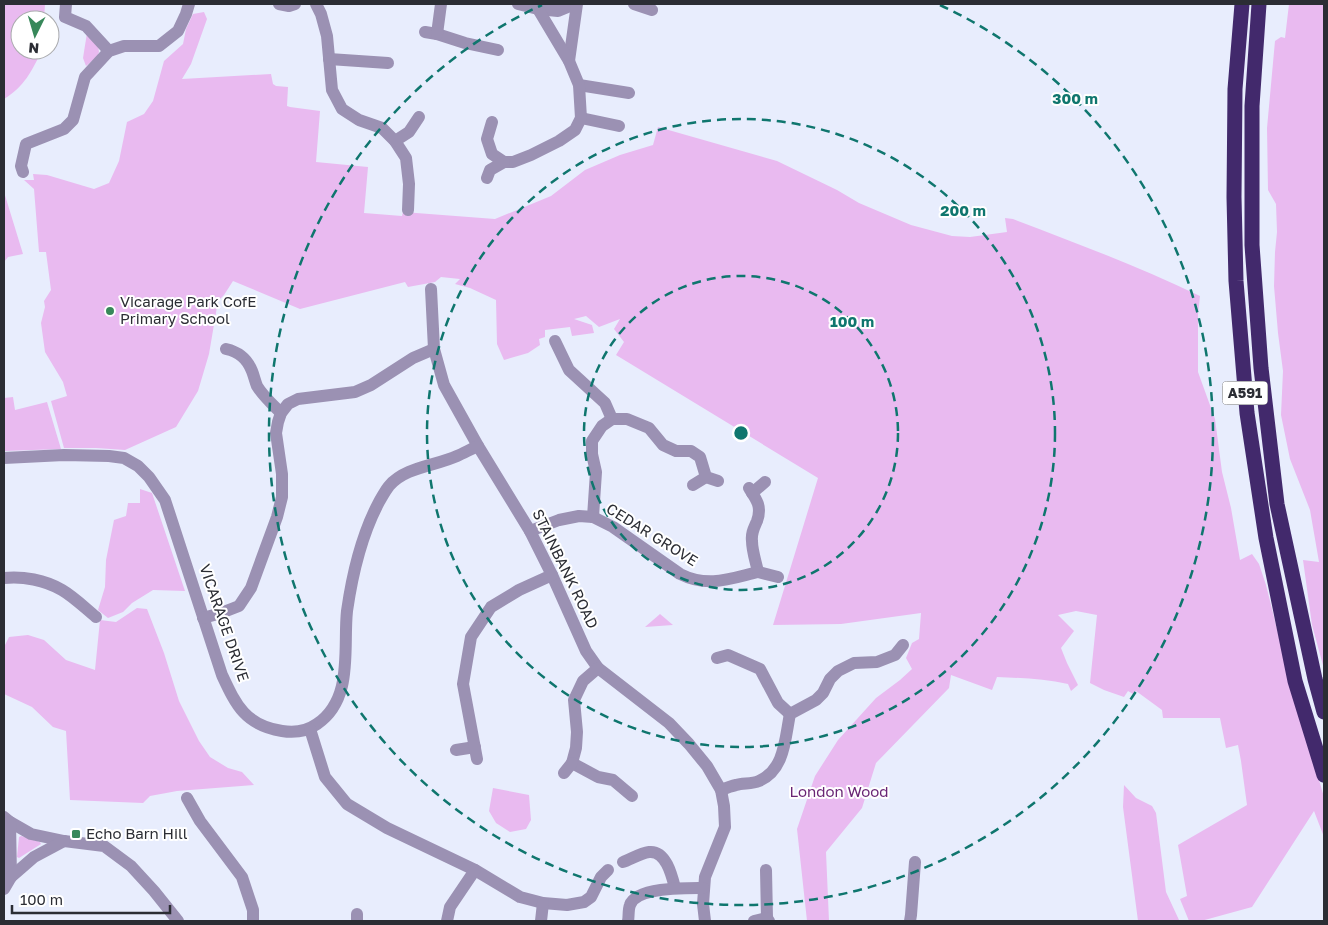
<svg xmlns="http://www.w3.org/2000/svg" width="1328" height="925" font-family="'Golos Text',sans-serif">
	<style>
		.green { fill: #e9baf0 }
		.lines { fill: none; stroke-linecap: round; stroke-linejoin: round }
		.minor { stroke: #9b91b3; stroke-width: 12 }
		.highway { stroke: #42296c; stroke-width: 15 }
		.ring { fill: none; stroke: #0f766e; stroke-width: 2.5; stroke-dasharray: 9 6 }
		.poi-dot { fill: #37885a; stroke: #fff; stroke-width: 2 }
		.labels { text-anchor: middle; stroke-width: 4; stroke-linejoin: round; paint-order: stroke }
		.shield { fill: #fff; stroke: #6b6c71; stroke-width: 1 }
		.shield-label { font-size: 14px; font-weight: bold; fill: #2b2d34 }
		.poi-label { font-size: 15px; fill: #2b2d34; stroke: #fff; text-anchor: start }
		.street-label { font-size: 15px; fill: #2b2d34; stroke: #fff }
		.park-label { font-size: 15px; fill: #692574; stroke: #fff }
		.centre { fill: #0f766e; stroke: #fff; stroke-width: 2.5 }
		.ring-label { font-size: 15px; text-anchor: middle; font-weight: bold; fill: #0f766e; stroke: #fff; stroke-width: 4; stroke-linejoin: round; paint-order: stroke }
	</style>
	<rect width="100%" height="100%" fill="#e8edfd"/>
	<g class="green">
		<path d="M 4,4 L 45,4 L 44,20 L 20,20 L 20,50 L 42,50 C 32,71 24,87 4,99 Z"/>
		<polygon points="1289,4 1324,4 1324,669 1312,625 1303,560 1319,562 1310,510 1290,459 1281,415 1283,371 1278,333 1274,286 1275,252 1277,232 1276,204 1268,190 1267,128 1275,41 1281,37 1285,38"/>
		<path d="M 204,12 L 207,19 L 191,64 L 182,79 L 271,74 L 273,84 L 276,86 L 288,87 L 287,106 L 290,107 L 320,111 L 316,162 L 368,167 L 364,213 L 402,216 L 403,212 L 495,219 L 551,196 L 585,170 L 620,155 L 653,145 L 658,127 L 777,161 L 837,190 L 859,203 L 911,225 L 952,236 L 970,237 L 1007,232 L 1005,218 L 1013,219 C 1076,243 1140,267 1200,296 L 1198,314 L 1198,372 L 1215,419 L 1222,472 L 1231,508 L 1240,560 L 1252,554 L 1259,564 L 1266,585 L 1290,681 L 1324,797 L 1324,837 L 1314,811 L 1252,907 L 1201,921 L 1189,921 L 1180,899 L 1187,896 L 1178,845 L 1247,805 L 1241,761 L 1238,745 L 1226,748 L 1220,718 L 1163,718 L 1162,710 L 1136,691 L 1133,694 L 1128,691 L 1124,697 L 1104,690 L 1090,683 L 1097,615 L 1076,611 L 1058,615 L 1074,631 L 1061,648 L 1067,663 L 1078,685 L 1071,691 L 1068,684 C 1045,679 1021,678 997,677 L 992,690 L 951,675 L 949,688 L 876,763 L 862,808 L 826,852 L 829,921 L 807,921 L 797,829 L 815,776 L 838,740 L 876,698 L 900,680 L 912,669 L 906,658 L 912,643 L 919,639 L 921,613 L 841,624 L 773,625 L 818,478 L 616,355 L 624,342 L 614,329 L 620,319 L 599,327 L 586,316 L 574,319 L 592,325 L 594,333 L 572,336 L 570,327 L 545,330 L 545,337 L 539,339 L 540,345 L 528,353 L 504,360 L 497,344 L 496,300 L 470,288 L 455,284 L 460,279 L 441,277 L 435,282 L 408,287 L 405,282 L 300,309 L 233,281 L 224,295 L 218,301 L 209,354 L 198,391 L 176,427 L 125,450 L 96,448 L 64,448 L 51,401 L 67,396 L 63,382 L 45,352 L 41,323 L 45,307 L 44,301 L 51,290 L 46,252 L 39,252 L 34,189 L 24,180 L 34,180 L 33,174 L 47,175 L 94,189 L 109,183 L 119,161 L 127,122 L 144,114 L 153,101 L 164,61 L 183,44 L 186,29 L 193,14 Z"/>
		<polygon points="87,33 98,45 99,52 97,57 86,66 83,58"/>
		<polygon points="4,192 23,254 8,257 4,262"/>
		<polygon points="13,397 15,410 47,402 61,449 4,451 4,398"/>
		<polygon points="140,489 152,493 185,591 153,590 132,603 123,612 108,618 98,610 105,587 106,560 114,520 126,516 128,503 140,503"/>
		<polygon points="137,608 147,609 164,653 179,701 199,741 210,757 228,768 242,772 254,785 177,791 150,796 143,803 70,800 66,731 53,727 32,707 4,694 4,647 9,637 28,635 44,640 66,660 95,670 100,620 116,622"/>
		<polygon points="660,614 673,625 645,627"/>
		<polygon points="1124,785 1136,798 1152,806 1156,813 1166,892 1179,920 1174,921 1138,921 1123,807"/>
		<polygon points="493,788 529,795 531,820 526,829 510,832 496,823 489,811"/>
		<polygon points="21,836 40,842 41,844 19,858 17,857 19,837"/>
	</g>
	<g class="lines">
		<g class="minor">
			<polyline points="66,4 65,17 86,26 109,51"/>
			<polyline points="279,4 289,6 295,4"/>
			<polyline points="316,4 321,14 327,36 332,90 342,109 359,120 382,128 395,141 406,158 409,184 408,210"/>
			<polyline points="518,4 538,9 558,11 575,4"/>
			<polyline points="634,4 652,10"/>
			<polyline points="425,32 437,34 465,43 498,50"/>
			<polyline points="437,34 441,4"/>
			<polyline points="329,59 388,63"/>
			<polyline points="569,61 577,4"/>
			<polyline points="579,85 629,93"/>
			<polyline points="581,118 619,126"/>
			<polyline points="492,122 487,139 492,154 504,162 513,162 531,155 559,141 575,130 581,118 579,85 569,61 538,9"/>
			<polyline points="395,141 409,132 419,117"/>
			<polyline points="23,172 21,166 26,144 64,129 73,120 85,77 109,51 124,46 159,46 178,31 186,14 189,4"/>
			<polyline points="487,178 490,170 504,162"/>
			<polyline points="431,289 434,349 444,385 478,446 530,531 552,575 586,651 598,668 669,723 689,744 707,766 721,790 724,806 725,827 705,877 703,904 705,921"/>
			<polyline points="555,341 569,370 605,403 612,419"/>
			<path d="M 226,349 C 239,352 247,358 252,371 C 254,376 255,381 257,386 C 263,396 272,404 281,413"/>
			<path d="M 4,458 L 64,455 L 109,456 L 124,458 L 138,466 L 149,477 L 165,500 L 222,675 C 236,705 245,725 282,731 C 294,733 307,731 317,724 C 354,699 343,648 347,611 C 352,576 362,534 379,502 C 382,497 385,491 389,486 C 405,467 435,466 457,456 C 464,453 471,449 478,446"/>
			<polyline points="693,485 706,477"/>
			<polyline points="752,493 765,482"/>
			<polyline points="593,517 596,472 592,454 592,441 602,426 612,419 627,419 649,428 663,445 676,451 691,451 700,457 706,477 718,481"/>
			<path d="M 530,531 L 559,520 L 579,516 L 593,517 L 613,527 L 680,574 C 708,588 729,579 758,572 C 756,562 752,551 752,541 C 751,533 754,528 757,521 C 762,507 757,500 749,488"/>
			<polyline points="758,572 778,577"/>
			<path d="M 4,578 C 23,576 45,580 62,590 C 74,597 85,608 96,617"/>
			<polyline points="203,618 221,613 239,606 251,588 277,517 282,497 282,474 276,433 278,422 281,413 288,404 298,399 355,392 371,385 413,358 434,349"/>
			<polyline points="717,658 728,655 760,669 778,703 790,714"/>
			<polyline points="598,668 583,681 574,700 577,732 576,748 572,763 598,777 613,780 632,796"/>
			<polyline points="310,729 325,777 347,804 387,828 475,870 520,897 543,903 567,905 584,902 591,897 601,877 608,870"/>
			<polyline points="456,750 475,747"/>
			<polyline points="477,759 463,684 471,637 491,607 519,590 552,575"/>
			<polyline points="564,773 572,763"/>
			<path d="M 721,790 C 726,788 731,786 736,785 C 743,783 752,784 759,781 C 785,770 785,738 790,714 L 816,700 L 823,693 L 830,679 L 838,671 L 854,663 L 877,662 L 895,655 L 903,645"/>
			<polyline points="187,798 200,821 242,877 253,910 253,921"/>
			<polyline points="4,817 10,822 31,834 64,841 104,846 131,866 154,891 178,921"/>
			<polyline points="10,822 11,877"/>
			<path d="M 623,862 C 631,859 641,853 649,852 C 666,850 672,876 675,888"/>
			<polyline points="766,870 767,918 769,921"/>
			<polyline points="4,889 11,877 34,857 64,841"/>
			<polyline points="357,921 357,914"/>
			<polyline points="447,921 450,907 475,870"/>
			<polyline points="541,921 543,903"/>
			<path d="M 628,921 C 629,917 628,910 630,905 C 636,887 687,888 703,888"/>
			<polyline points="754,921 767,918"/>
			<polyline points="910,921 911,915 915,862"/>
		</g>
		<g class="highway">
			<polyline points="1242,4 1235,89 1234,197 1236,281 1247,413 1266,538 1295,681 1324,775"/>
			<polyline points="1259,4 1252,106 1252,245 1261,368 1277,504 1315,679 1324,712"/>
		</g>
	</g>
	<g class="ring">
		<circle cx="741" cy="433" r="157"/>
		<circle cx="741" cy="433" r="314"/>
		<path d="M940 5A472 472 0 1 1 542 5"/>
	</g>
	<g class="poi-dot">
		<circle cx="110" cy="311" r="5"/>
		<rect x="71" y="829" width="10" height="10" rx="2.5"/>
	</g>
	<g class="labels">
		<rect class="shield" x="1222.5" y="381.5" width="45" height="23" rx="4"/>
		<g class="shield-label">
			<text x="1245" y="398">A591</text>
		</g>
		<g class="poi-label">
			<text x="120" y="307">Vicarage Park CofE<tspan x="120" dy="17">Primary School</tspan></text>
			<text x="86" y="839">Echo Barn Hill</text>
		</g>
		<g class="street-label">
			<text transform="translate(652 535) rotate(32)" y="5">CEDAR GROVE</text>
			<text transform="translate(565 569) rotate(64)" y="5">STAINBANK ROAD</text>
			<text transform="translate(224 623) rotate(71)" y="5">VICARAGE DRIVE</text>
		</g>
		<g class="park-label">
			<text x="839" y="797">London Wood</text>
		</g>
	</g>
	<circle cx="741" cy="433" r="8" class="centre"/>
	<g class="ring-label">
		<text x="1075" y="104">300 m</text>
		<text x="963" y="216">200 m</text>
		<text x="852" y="327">100 m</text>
	</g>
	<rect width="1328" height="925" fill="none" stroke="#2b2d34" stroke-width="10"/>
	<g transform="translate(35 35) rotate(185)"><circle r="24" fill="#ffffff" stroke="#aaabae"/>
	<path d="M0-4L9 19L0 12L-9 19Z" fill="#37885a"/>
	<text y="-8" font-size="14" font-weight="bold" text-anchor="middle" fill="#2b2d34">N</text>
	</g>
	<path d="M12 905v8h158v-8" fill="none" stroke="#2b2d34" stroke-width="2.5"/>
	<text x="20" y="905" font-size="15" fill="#2b2d34" stroke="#ffffff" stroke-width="4" paint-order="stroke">100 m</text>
</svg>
